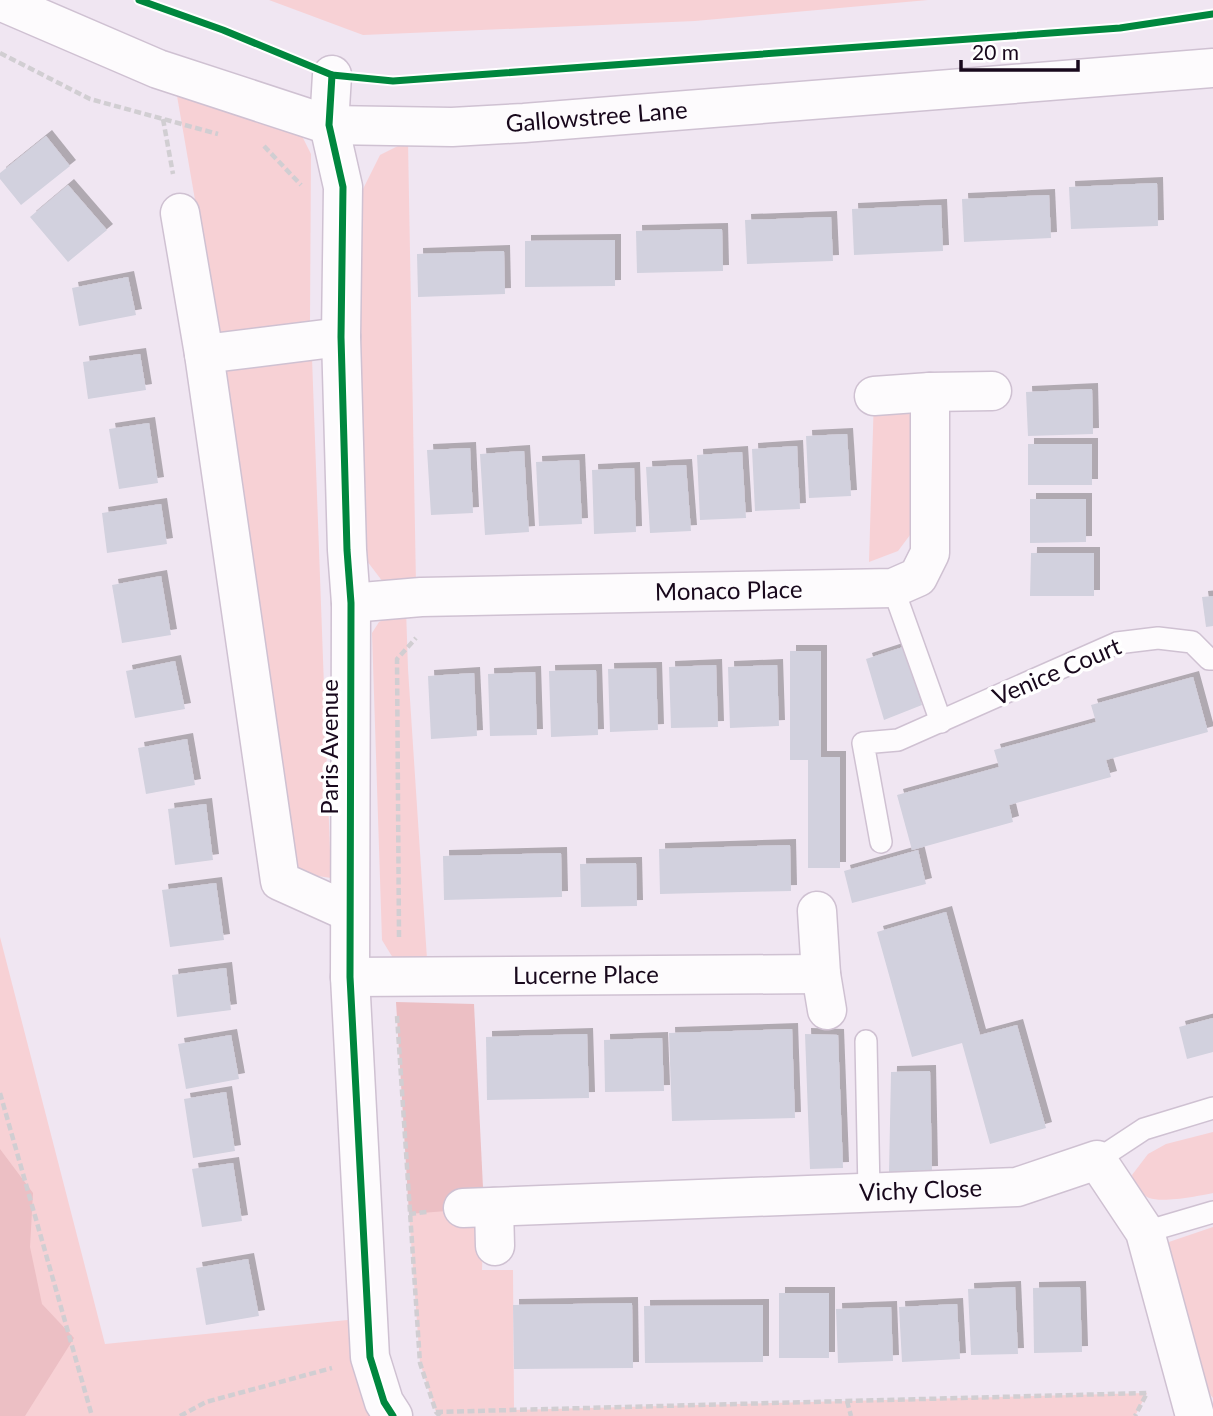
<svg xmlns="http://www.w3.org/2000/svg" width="1213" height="1416" font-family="Lato,sans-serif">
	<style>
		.green { fill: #f7d1d5 }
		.forest { fill: #ecbfc4 }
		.building { fill: #d2d1de; filter: url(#shadow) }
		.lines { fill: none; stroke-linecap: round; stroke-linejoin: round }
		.service-casing { stroke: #cfc1d2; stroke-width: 24 }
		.minor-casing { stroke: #cfc1d2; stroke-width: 41 }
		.tertiary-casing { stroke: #cfc1d2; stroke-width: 41 }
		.path { stroke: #d1ced2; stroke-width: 4.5; stroke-dasharray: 7 3.5; stroke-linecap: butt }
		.service { stroke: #fdfbfd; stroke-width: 21 }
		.minor { stroke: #fdfbfd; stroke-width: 38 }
		.tertiary { stroke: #fdfbfd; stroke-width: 38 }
		.cycleway-casing { stroke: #fff; stroke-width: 11 }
		.cycleway { stroke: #00873e; stroke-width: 7 }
		.labels { text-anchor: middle; stroke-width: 7; stroke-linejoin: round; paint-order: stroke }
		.street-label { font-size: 24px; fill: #18081c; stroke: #fff }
	</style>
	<defs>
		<filter id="shadow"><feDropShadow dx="6" dy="-6" stdDeviation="0" flood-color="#0004"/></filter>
	</defs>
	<rect width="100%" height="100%" fill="#f0e6f2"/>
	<g class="green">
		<polygon points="269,0 928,0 695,21 363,35"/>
		<polygon points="176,90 301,134 311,154 310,322 218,333"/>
		<polygon points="408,141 416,585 383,582 367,561 360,391 360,195 380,155"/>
		<polygon points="312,358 331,878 304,874 293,869 223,368"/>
		<polygon points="917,393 910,535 898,551 869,562 874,396"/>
		<polygon points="406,609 408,669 427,959 393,958 382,940 372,633 379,622"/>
		<polygon points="0,937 105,1344 368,1318 393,1416 0,1416"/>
		<path d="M 1213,1132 L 1213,1193 C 1199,1196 1163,1203 1149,1198 C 1140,1194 1135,1184 1132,1175 L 1148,1154 L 1166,1144 Z"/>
		<polygon points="463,1208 484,1208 482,1270 513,1270 514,1410 1147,1393 1135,1416 441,1416 436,1412 420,1363 409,1214"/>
		<polygon points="1213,1227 1213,1398 1205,1388 1163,1244"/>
	</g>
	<g class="forest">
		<polygon points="396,1002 474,1004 484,1208 409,1214"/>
		<polygon points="0,1149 33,1193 30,1247 42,1304 74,1338 25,1416 0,1416"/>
	</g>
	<g class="building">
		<polygon points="46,136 70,166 21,205 0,179 0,173"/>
		<polygon points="1157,183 1158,226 1071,229 1069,187"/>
		<polygon points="68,185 107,230 68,262 30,217"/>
		<polygon points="1049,195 1051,238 964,242 962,199"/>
		<polygon points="941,205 943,251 854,255 852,209"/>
		<polygon points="831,217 833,261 747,264 745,220"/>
		<polygon points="722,229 723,271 637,273 636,231"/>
		<polygon points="615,240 615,286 525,287 525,241"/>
		<polygon points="504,251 505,294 418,297 417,254"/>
		<polygon points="128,277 136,315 79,326 72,288"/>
		<polygon points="140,354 146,390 88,399 83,362"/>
		<polygon points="1092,389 1093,434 1028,436 1026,392"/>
		<polygon points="149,423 158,483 119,489 109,429"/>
		<polygon points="847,434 851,496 809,498 806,436"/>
		<rect x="1028" y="444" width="64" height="41"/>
		<polygon points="797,446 800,509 755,511 752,449"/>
		<polygon points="470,448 473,513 431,515 427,450"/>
		<polygon points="524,451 529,532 485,535 480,454"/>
		<polygon points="742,452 746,518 700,520 697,455"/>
		<polygon points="579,460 582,524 539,526 536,462"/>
		<polygon points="686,465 691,531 650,533 646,467"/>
		<polygon points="634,468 636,532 594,534 592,470"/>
		<polygon points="1030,499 1086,499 1086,542 1030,543"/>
		<polygon points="161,504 167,544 107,553 102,513"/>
		<polygon points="1031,553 1094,553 1094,596 1030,596"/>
		<polygon points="161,576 171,635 122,643 112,585"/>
		<polygon points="1213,596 1213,626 1206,627 1202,597"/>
		<polygon points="903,647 922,705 884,720 866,659"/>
		<polygon points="790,651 821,651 821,757 840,757 840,868 808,868 808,760 790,760"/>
		<polygon points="175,661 185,709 135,718 126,671"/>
		<polygon points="716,665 718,727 671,728 669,667"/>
		<polygon points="777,665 779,726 730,728 728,667"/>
		<polygon points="656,668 658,730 610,732 608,669"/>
		<polygon points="596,670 598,735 551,737 549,671"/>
		<polygon points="535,672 537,735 490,736 488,674"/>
		<polygon points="474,673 477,736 431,739 428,676"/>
		<polygon points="1193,677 1208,732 1106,760 1111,777 1009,805 1013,822 912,850 897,795 999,767 994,750 1096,722 1091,705"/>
		<polygon points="187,739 195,785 146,794 138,748"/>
		<polygon points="206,804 213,860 175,865 168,809"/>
		<polygon points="790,845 791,891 660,894 659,849"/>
		<polygon points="918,850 926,884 852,903 844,871"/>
		<polygon points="561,853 562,897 444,900 443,856"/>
		<polygon points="636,863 637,906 581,907 580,864"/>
		<polygon points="216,883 224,940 170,947 162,890"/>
		<polygon points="946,912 980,1035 1017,1025 1046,1128 990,1144 962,1043 912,1057 877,932"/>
		<polygon points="226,968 231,1010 177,1017 172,975"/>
		<polygon points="1213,1018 1213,1052 1187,1059 1179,1027"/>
		<polygon points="792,1029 795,1118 672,1121 669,1033"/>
		<polygon points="587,1034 589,1098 487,1100 486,1037"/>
		<polygon points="805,1034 838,1035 843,1168 810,1169"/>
		<polygon points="231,1035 239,1079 186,1089 178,1044"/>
		<polygon points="662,1038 664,1091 605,1092 604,1040"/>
		<polygon points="930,1071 932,1172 889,1173 891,1072"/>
		<polygon points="226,1092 235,1151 193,1158 184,1099"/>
		<polygon points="233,1163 242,1221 202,1227 192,1169"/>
		<polygon points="248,1259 259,1316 206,1325 196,1268"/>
		<polygon points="1015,1287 1018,1354 971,1355 968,1289"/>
		<polygon points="1080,1287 1082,1352 1034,1353 1033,1288"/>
		<rect x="779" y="1293" width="50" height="65"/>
		<polygon points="632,1303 633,1368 514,1369 513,1305"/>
		<polygon points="957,1304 960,1359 902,1362 899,1307"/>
		<polygon points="763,1305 763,1362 645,1363 644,1306"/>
		<polygon points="891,1307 893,1361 838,1363 836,1309"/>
	</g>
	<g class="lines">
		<defs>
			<g id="service">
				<polyline points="893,588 941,722"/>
				<polyline points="881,842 863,743 898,740 1117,643 1158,638 1192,642 1209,659 1213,659"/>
				<polyline points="866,1041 869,1192"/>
				<polyline points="1097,1160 1144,1129 1213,1108"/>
				<polyline points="1145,1232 1213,1212"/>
			</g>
			<g id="minor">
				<polyline points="332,75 329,125 343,187 341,337 347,550 351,603 350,977 370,1357 384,1402 393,1416"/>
				<polyline points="180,213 204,354"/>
				<polyline points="341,337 204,354 280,881 349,912"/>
				<polyline points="874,396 930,392 992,391"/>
				<path id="s1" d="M 351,603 L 421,597 L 893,588 L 918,577 L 930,553 L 930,392"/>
				<polyline points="817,911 821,974 827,1010"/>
				<path id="s2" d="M 350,977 L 821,974"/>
				<polyline points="494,1207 495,1246"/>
				<path id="s3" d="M 463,1208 L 1017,1187 L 1097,1160 L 1145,1232 L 1195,1416"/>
			</g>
			<g id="tertiary">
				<path id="s4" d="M 0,1 L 158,69 L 329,125 L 452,127 L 524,123 L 1213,68"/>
			</g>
		</defs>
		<use href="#service" class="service-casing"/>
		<use href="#minor" class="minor-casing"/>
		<use href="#tertiary" class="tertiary-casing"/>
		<g class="path">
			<polyline points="0,53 90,99 218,134"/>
			<polyline points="163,119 173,174"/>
			<polyline points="264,146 301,185"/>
			<polyline points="399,937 397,659 416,638"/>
			<polyline points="397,1016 420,1363 436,1412 440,1416"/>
			<polyline points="0,1093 92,1416"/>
			<polyline points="409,1214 427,1212"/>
			<polyline points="847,1401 851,1416"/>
			<polyline points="436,1412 1147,1393 1135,1416"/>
			<polyline points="180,1416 206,1402 332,1368"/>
		</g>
		<use href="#service" class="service"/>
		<use href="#minor" class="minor"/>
		<use href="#tertiary" class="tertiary"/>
		<defs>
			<g id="cycleway">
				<polyline points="139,0 223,30 332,75 393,81 1120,28 1213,14"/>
				<polyline points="332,75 329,125 343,187 341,337 347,550 351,603 350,977 370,1357 384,1402 393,1416"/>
			</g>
		</defs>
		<use href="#cycleway" class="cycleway-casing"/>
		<use href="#cycleway" class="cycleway"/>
	</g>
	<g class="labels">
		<g class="street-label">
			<text dy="8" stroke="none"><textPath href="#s4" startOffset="620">Gallowstree Lane</textPath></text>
			<text dy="8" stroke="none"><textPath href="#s1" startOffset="378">Monaco Place</textPath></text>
			<text transform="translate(1057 672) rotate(-23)" y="8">Venice Court</text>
			<text transform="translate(330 747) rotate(-90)" y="8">Paris Avenue</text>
			<text dy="8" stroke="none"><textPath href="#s2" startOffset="236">Lucerne Place</textPath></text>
			<text dy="8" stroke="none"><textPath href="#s3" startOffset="458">Vichy Close</textPath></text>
		</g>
	</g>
	<path d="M961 60v10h117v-10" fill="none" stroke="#18081c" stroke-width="3.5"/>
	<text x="972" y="60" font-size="21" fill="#18081c" stroke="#ffffff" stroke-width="5" paint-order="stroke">20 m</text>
</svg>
